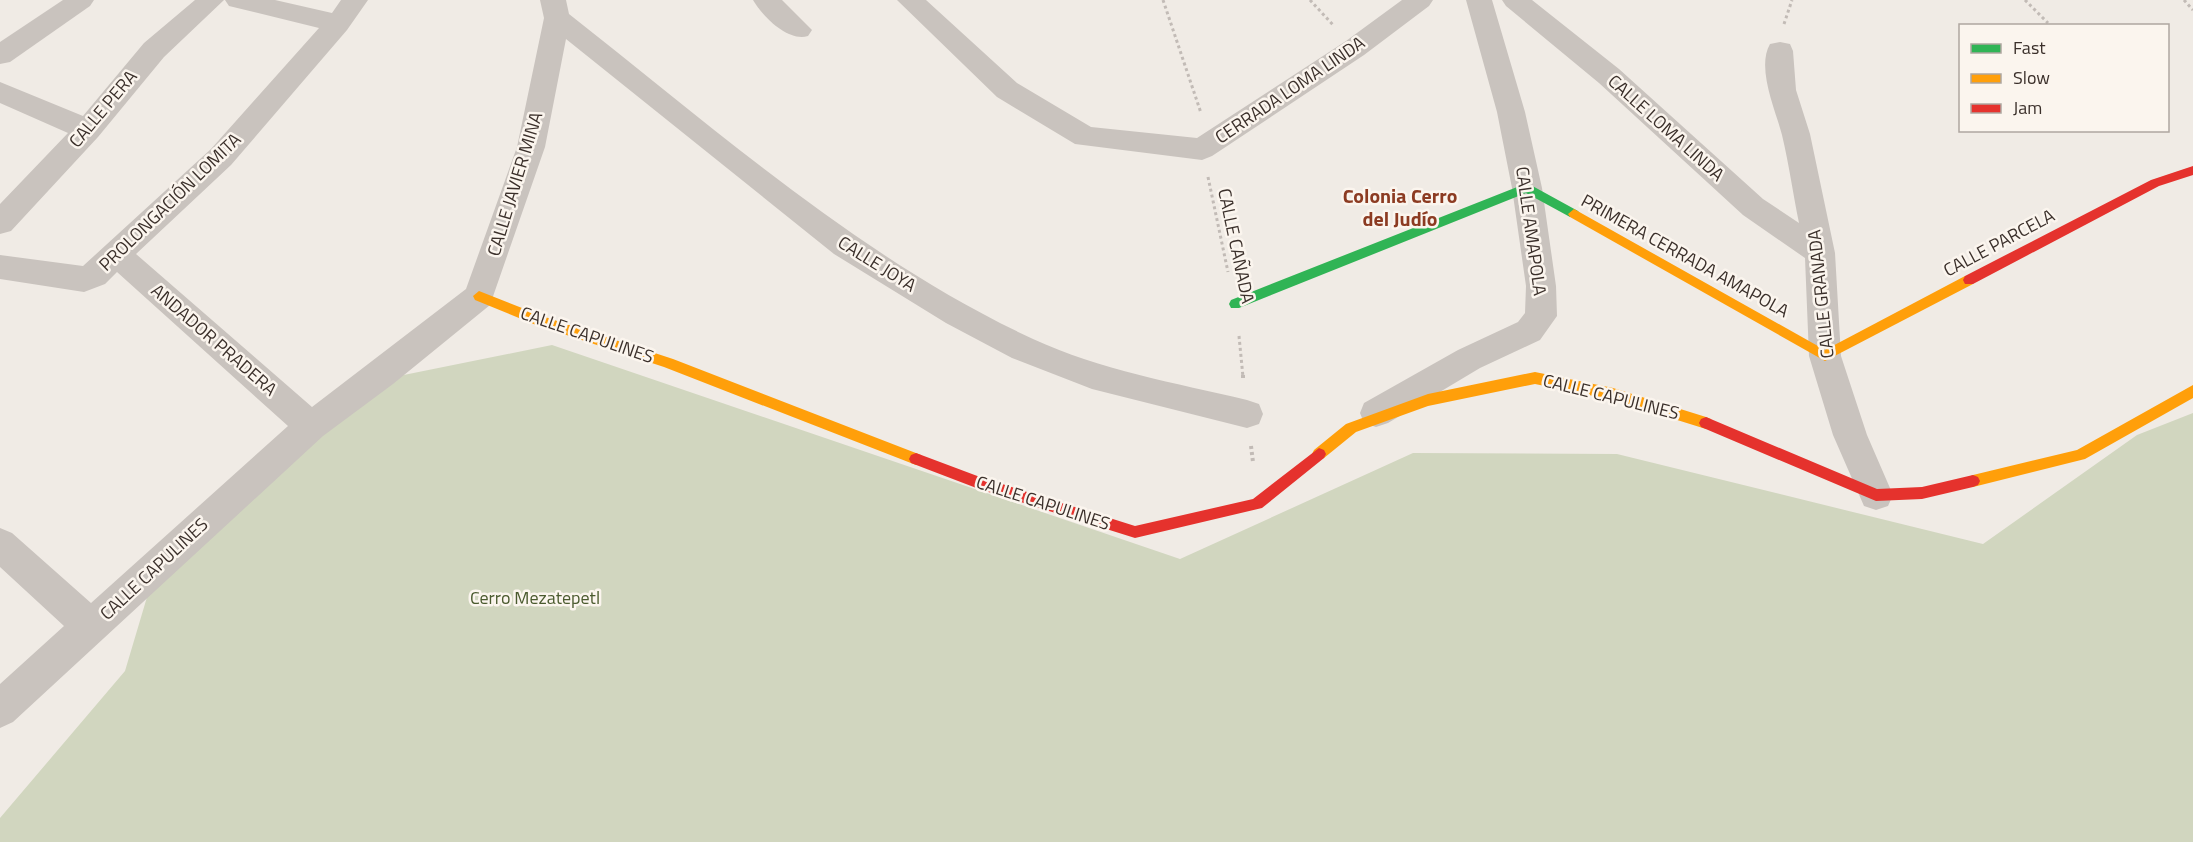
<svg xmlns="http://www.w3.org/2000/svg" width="2193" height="842" font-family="'Titillium Web',sans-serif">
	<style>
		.green { fill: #d1d6bf }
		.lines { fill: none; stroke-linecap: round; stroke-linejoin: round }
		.path-far1 { stroke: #c2bbb6; stroke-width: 3; stroke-dasharray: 3 3; stroke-linecap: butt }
		.path { stroke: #c2bbb6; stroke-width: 4; stroke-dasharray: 3 3; stroke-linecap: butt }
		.street { fill: #c9c3be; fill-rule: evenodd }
		.fast { fill: #30b455; fill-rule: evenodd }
		.slow { fill: #ff9f0a; fill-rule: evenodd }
		.jam { fill: #e5322d; fill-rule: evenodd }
		.labels { text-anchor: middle; stroke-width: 5; stroke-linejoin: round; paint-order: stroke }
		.street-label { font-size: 18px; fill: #3b302b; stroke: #fbf5ee }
		.park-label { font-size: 18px; fill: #4a5a2e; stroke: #fbf5ee }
		.neighbourhood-label { font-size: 20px; font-weight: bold; fill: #8c3b22; stroke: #fbf5ee }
	</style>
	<rect width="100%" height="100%" fill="#f0ebe5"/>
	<polygon class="green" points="552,345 1180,559 1413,453 1617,454 1983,544 2137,435 2193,413 2193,842 0,842 0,818 125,671 150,587 374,381"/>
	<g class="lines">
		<g class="path-far1">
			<polyline points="1163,0 1201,113"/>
			<polyline points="1310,0 1334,26"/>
			<polyline points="2025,0 2048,23"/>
			<polyline points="2184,0 2193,10"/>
			<polyline points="1784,24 1792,0"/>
			<polyline points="1208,177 1228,272"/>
			<polyline points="1239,336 1243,377"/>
		</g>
		<g class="path">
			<polyline points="1243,375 1243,379"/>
			<polyline points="1251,446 1253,462"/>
		</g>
		<g class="street">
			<polygon points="63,0 94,0 90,6 10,62 0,64 0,42"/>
			<polygon points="195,0 224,0 164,57 98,137 11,231 0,234 0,204 68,133 0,103 0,82 83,116 144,43"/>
			<path d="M 225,0 L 275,0 L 332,13 L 341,0 L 368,0 L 347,30 L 231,165 L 136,254 L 312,407 L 466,289 L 517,147 L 544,18 L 540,0 L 566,0 L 569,14 C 717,130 861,259 1033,339 C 1100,370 1176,383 1247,400 L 1259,404 L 1263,414 L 1259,424 L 1247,428 L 1092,389 L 1012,358 L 946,323 L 834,254 L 566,39 L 545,147 L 490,305 L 393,384 L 323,436 L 13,722 L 0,728 L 0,684 L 64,626 L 0,567 L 0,528 L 12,533 L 91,603 L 288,426 L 117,272 L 105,284 L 84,292 L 0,279 L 0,255 L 83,266 L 211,149 L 319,28 L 229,6 Z"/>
			<path d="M 753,0 L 782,0 L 812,30 L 808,36 C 788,42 763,17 753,0 Z"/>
			<polygon points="897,0 926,0 1017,83 1091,127 1197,138 1346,41 1402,0 1433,0 1429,6 1364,55 1212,156 1202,160 1075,144 997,97"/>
			<polygon points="1466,0 1492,0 1525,112 1542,188 1556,286 1557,316 1540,340 1480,368 1388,423 1376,427 1364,423 1360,413 1364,403 1458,350 1518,322 1525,313 1526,286 1512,188 1497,112"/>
			<path d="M 1502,0 L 1532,0 L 1619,69 L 1763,199 L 1799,223 C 1793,194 1789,164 1782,135 C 1776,111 1756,68 1770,44 L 1780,42 L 1790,44 L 1793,51 L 1796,90 L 1810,134 L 1835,253 L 1841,356 L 1867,435 L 1893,495 L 1888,506 L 1876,510 L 1864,506 L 1833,435 L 1809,356 L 1805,258 L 1743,215 L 1599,83 L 1506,6 Z"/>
		</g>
		<polygon class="fast" points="1527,183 1578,211 1580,214 1578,217 1570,217 1526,193 1239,308 1231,308 1229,304 1231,300"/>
		<g class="slow">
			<polygon points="1574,209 1825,350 1965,276 1973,276 1975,280 1973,284 1825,361 1570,217 1568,214"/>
			<polygon points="479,291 545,317 673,359 921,455 923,459 921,463 916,465 664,367 536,325 475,300 473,296"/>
			<polygon points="1535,372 1613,388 1706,417 1711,419 1713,423 1711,427 1706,429 1613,400 1535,384 1428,406 1356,432 1324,458 1319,460 1314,458 1312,454 1314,450 1346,424 1428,394"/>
			<polygon points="2193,385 2193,398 2085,459 1973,487 1968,485 1966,481 1968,477 1973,475 2077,450"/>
		</g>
		<g class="jam">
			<polygon points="2193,166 2193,175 2159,186 1973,284 1965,284 1963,280 1965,276 2151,180"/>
			<polygon points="1706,417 1877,489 1922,487 1973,475 1978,477 1980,481 1978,485 1973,487 1922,499 1876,501 1701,427 1699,423 1701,419"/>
			<polygon points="1319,448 1324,450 1326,454 1324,458 1262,508 1135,538 979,489 911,463 909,459 911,455 916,453 980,477 1135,526 1253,499"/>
		</g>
	</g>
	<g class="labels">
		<g class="street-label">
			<text transform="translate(1290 90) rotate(-34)" y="6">CERRADA LOMA LINDA</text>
			<text transform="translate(103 109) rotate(-50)" y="6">CALLE PERA</text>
			<text transform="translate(1666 128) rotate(42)" y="6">CALLE LOMA LINDA</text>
			<text transform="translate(515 184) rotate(-73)" y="6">CALLE JAVIER MINA</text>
			<text transform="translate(170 202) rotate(-44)" y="6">PROLONGACIÓN LOMITA</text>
			<text transform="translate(1531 231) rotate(82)" y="6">CALLE AMAPOLA</text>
			<text transform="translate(1999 243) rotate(-28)" y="6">CALLE PARCELA</text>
			<text transform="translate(1236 246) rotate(78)" y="6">CALLE CAÑADA</text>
			<text transform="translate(1685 256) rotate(29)" y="6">PRIMERA CERRADA AMAPOLA</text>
			<text transform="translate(877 264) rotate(32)" y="6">CALLE JOYA</text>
			<text transform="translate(1821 294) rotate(-96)" y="6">CALLE GRANADA</text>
			<text transform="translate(587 335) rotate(19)" y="6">CALLE CAPULINES</text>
			<text transform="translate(214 340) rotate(41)" y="6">ANDADOR PRADERA</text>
			<text transform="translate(1611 397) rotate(14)" y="6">CALLE CAPULINES</text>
			<text transform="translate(1043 503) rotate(18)" y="6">CALLE CAPULINES</text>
			<text transform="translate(154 569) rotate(-43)" y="6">CALLE CAPULINES</text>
		</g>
		<g class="park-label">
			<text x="535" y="604">Cerro Mezatepetl</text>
		</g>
		<g class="neighbourhood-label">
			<text x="1400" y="203">Colonia Cerro<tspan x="1400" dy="23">del Judío</tspan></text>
		</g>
	</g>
	<rect x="1959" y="24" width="210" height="108" fill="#fbf5ee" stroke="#aea6a0" stroke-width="1.5"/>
	<rect x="1971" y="44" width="30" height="9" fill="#30b455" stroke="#aea6a0" stroke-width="1.5"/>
	<text x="2013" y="54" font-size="18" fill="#3b302b">Fast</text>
	<rect x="1971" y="74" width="30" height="9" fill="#ff9f0a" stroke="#aea6a0" stroke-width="1.5"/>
	<text x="2013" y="84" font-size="18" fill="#3b302b">Slow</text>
	<rect x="1971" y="104" width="30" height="9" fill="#e5322d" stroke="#aea6a0" stroke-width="1.5"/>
	<text x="2013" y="114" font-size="18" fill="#3b302b">Jam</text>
</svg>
